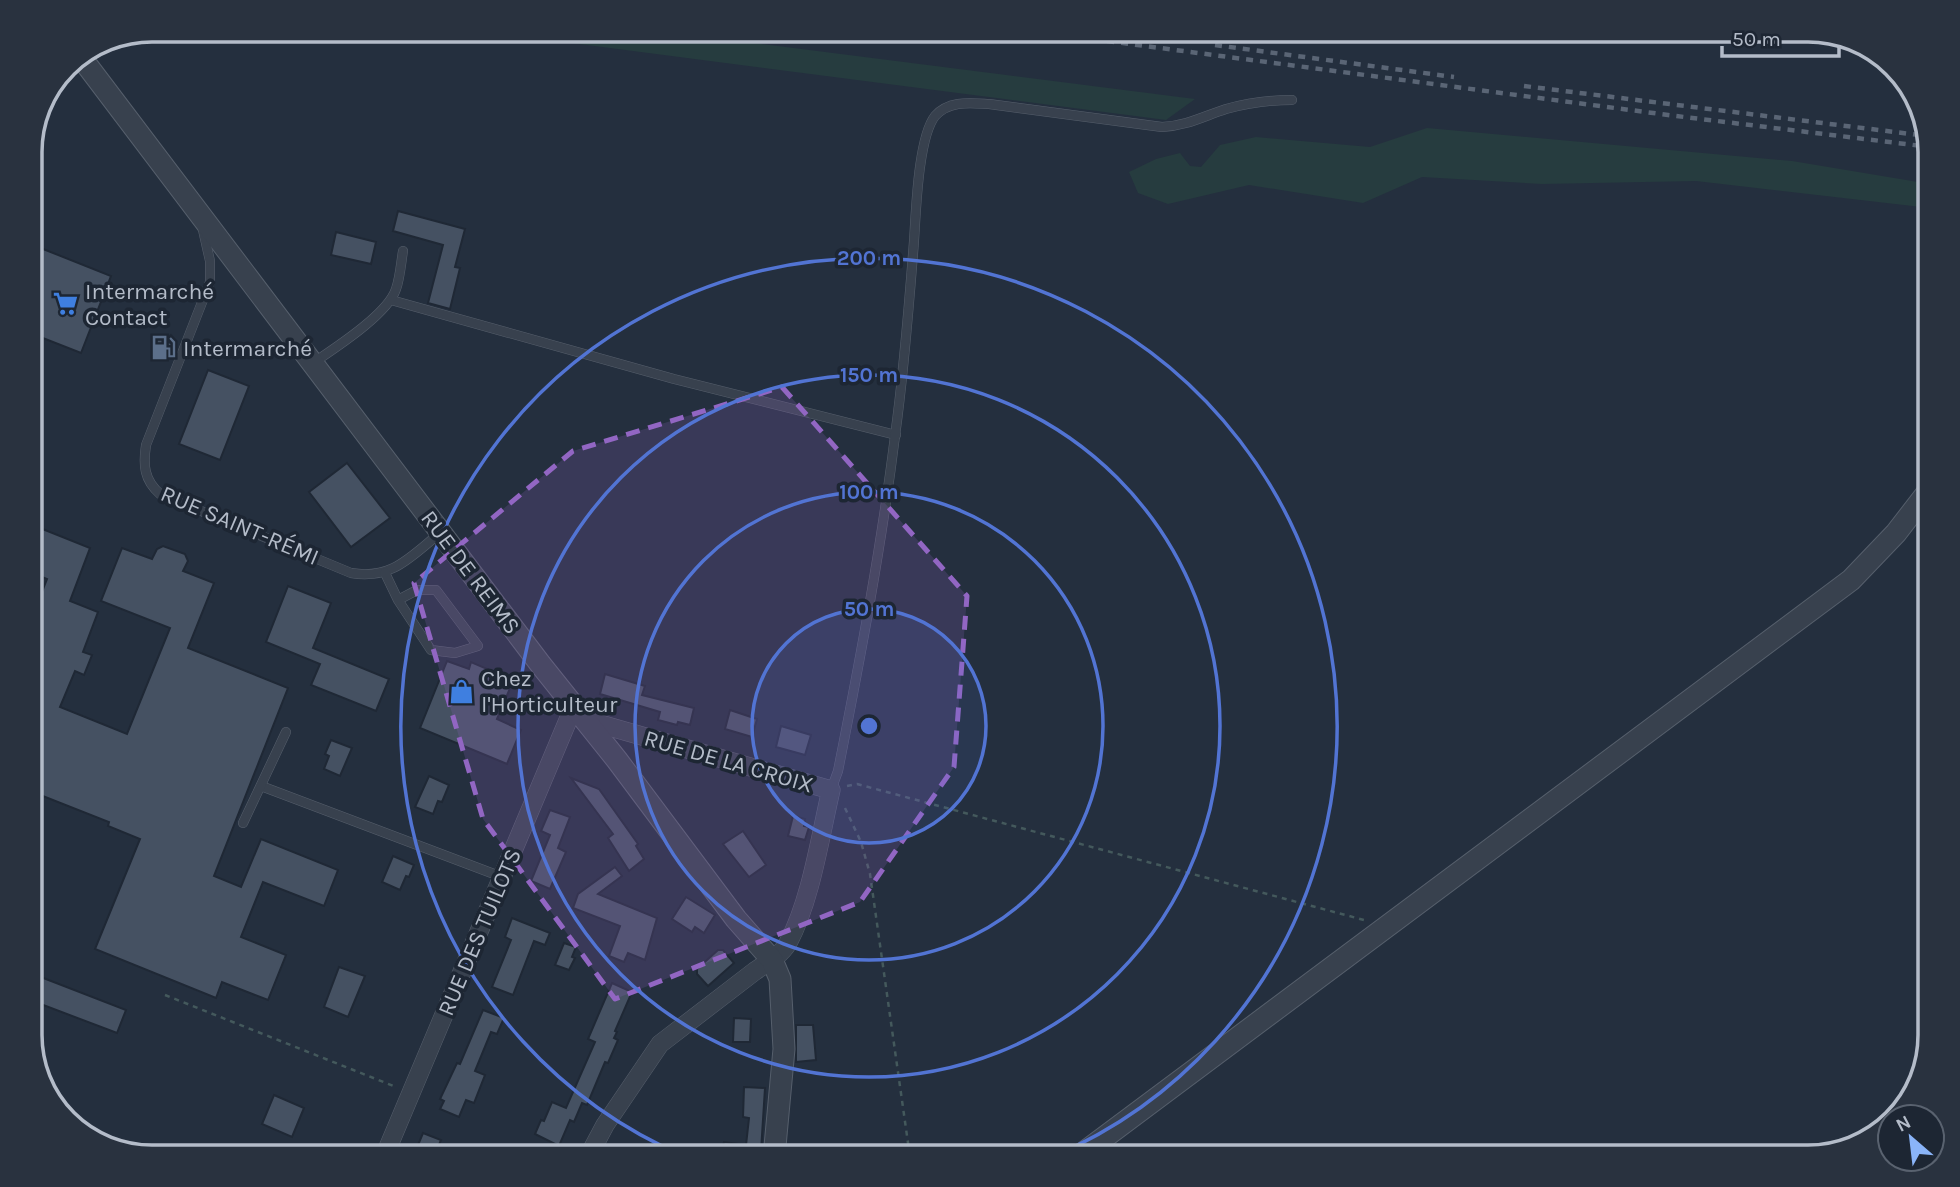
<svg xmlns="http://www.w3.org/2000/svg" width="1960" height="1187" font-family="Karla,sans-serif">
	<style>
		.green { fill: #263c3f }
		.building { fill: #455162; stroke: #1f2835; stroke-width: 2 }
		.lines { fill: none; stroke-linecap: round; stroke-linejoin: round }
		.service-casing { stroke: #565f6c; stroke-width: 10 }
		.minor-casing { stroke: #565f6c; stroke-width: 19 }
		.tertiary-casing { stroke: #565f6c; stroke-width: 23 }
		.path { stroke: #44595c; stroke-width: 2.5; stroke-dasharray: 5 5; stroke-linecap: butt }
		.service { stroke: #38414e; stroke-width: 9 }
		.minor { stroke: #38414e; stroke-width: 18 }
		.tertiary { stroke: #38414e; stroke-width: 21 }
		.rail { stroke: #5a6575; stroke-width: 4.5; stroke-dasharray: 7 7; stroke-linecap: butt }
		.marked { fill: #9266c3; fill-opacity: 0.2; stroke: #9266c3; stroke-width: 5; stroke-dasharray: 14 9; stroke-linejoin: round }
		.ring { fill: none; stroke: #5274d3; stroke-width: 3.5 }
		.labels { text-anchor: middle; stroke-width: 7; stroke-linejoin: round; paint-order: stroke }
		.poi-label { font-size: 23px; fill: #b4bcc9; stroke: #1d2633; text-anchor: start }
		.street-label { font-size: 23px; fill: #b4bcc9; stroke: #1d2633 }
		.rim { fill: none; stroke: #b4bcc9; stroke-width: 3.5 }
		.centre { fill: #5274d3; stroke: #1d2633; stroke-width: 3.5 }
		.ring-label { font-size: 21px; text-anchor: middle; font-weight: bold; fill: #5274d3; stroke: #1d2633; stroke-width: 7; stroke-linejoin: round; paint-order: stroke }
	</style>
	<rect width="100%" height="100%" fill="#242f3e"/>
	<g class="green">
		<polygon points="471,30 653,30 1195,99 1166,120"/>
		<polygon points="1427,128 1792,161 1930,184 1930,208 1696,181 1542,184 1422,177 1363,203 1249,185 1168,204 1138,193 1129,172 1156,159 1180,153 1190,166 1201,167 1220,145 1256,137 1370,147"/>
	</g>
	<g class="building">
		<polygon points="398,211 465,229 455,267 460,268 450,309 428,303 443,245 393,231"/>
		<polygon points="336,232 376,242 371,264 331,255"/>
		<polygon points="38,247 111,276 81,353 30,333 30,267"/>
		<polygon points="158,337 173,344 167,359 152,352"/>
		<polygon points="208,370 249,386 220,460 179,444"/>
		<polygon points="347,463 390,518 351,547 309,492"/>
		<polygon points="30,524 90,548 70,601 98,612 83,652 92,655 84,675 75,671 60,707 127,734 170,628 101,601 122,548 152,559 157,549 163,546 185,554 188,561 183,571 214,583 188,648 288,688 214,876 241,887 261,839 338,870 324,906 263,882 241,937 286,955 268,1000 222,982 216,998 95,949 140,839 108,826 109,822 30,791 30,622 47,579 30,572"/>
		<polygon points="288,586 331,603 313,648 389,679 376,711 311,685 320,664 266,642"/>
		<polygon points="447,661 469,669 471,662 492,671 490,678 511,686 497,719 521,730 507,764 420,728"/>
		<polygon points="605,674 645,686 642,695 694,708 690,725 678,722 677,725 658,720 660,712 600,694"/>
		<polygon points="730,710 757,719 752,737 725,729"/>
		<polygon points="781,726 811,735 805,755 776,747"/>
		<polygon points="331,740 352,748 340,776 324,769 329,756 325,754"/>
		<polygon points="429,776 449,785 442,802 438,801 433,814 415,807"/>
		<polygon points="571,778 599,789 638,844 636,846 644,859 629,871 608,838 613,834"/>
		<polygon points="550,810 570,817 558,848 566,852 550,889 531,881 550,835 541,831"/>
		<polygon points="793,816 805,819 804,826 809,827 805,840 788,836"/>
		<polygon points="743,831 766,865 749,877 723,844"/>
		<polygon points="393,856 414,865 409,877 406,876 400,890 382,882"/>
		<polygon points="615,867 622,876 598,894 657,918 645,960 628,953 624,962 609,956 620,926 573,908 578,894"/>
		<polygon points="686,897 715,915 704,933 695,927 692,932 672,919"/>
		<polygon points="512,918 550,933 545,945 534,941 513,995 492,987 511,940 505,937"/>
		<polygon points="564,943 576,947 572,957 575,958 569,970 555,965"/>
		<polygon points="718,950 723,950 734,963 708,986 697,974 697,969"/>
		<polygon points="339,967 365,976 348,1017 324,1007"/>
		<polygon points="33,974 126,1010 117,1033 30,1000 30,981"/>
		<polygon points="612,983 632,992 615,1031 617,1032 614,1038 618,1040 608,1063 605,1062 587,1105 582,1103 574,1122 570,1120 559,1146 535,1134 541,1120 544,1121 552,1102 566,1108 595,1042 588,1039"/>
		<polygon points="483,1010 504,1018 497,1034 491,1032 475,1071 485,1075 474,1103 466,1100 459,1117 440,1109 444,1101 440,1099 457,1063 460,1064"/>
		<polygon points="734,1018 751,1019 750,1042 733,1042"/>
		<polygon points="796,1025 813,1025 816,1060 796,1062"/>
		<polygon points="744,1087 765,1088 761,1151 760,1151 759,1157 721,1157 724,1142 746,1145 749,1118 743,1117"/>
		<polygon points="274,1095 304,1108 292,1137 262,1124"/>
		<polygon points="423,1133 441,1140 434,1157 413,1157"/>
	</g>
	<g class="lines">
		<defs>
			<g id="service">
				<path d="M 203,230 L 210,261 L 210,282 L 146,445 C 143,465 144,480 160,494 L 351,573 C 392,580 410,557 440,533"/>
				<polyline points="391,300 674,379 896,435"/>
				<path d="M 313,363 C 335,348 388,314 396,289 C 400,278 401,263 403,251"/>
				<polyline points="385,573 398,600 431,650 455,653 478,646 436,590 417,590 398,600"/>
				<polyline points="261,786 502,877"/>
				<path d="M 831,790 L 838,771 C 860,660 881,549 895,436 C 904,372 909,306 914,241 C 916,212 918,138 935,116 C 949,100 971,103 989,104 L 1162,127 C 1186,126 1204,116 1226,109 C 1248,103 1269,100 1292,100"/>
				<polyline points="243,823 286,732"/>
			</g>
			<g id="minor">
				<path d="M 586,720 L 831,790 C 820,837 811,900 788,943 C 781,955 767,963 755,971 L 660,1044 L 605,1125 L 588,1157"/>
				<polyline points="384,1157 574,706"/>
			</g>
			<g id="tertiary">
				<polyline points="80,56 541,665 617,760 736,919 772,960 780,979 784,1049 774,1157"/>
				<polyline points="1078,1157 1851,580 1896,533 1930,489"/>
			</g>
		</defs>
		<use href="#service" class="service-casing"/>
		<use href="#minor" class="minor-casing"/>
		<use href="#tertiary" class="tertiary-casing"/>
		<g class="path">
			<polyline points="847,786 857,784 1364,920"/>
			<polyline points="845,808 861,842 870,874 910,1157"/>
			<polyline points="165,995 396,1087"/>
		</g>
		<use href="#service" class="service"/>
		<use href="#minor" class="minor"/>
		<use href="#tertiary" class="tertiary"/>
		<g class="rail">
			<polyline points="1024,30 1668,115 1930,147"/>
			<polyline points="1215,45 1454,77"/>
			<polyline points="1524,86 1927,136"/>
		</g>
	</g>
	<path class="marked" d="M 782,387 L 967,596 L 954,767 L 860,902 L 615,999 L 483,819 L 414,583 L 573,451 Z"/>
	<circle cx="869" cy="726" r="117" fill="#5274d3" fill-opacity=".12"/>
	<g class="ring">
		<circle cx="869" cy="726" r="117"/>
		<circle cx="869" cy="726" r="234"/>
		<circle cx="869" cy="726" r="351"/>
		<path d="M686 1157A468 468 0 1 1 1052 1157"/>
	</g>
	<defs>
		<symbol id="supermarket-bare" viewBox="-9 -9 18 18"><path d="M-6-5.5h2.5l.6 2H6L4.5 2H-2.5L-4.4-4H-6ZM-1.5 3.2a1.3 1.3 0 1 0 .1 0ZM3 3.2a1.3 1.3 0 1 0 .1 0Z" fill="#3f7fe0" stroke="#1d2633" stroke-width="2.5" paint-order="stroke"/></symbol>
		<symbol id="fuel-bare" viewBox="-9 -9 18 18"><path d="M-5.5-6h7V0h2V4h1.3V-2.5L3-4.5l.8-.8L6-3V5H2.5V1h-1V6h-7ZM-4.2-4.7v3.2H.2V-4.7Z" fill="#5c6f8a" stroke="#1d2633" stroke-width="2.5" paint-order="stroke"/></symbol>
		<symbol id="shop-bare" viewBox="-9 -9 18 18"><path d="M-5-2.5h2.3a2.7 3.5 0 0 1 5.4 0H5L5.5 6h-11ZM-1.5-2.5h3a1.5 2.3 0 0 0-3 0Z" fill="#3f7fe0" stroke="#1d2633" stroke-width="2.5" paint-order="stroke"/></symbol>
	</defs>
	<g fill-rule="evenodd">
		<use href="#supermarket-bare" x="48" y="286" width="35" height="35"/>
		<use href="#fuel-bare" x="146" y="330" width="35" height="35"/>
		<use href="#shop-bare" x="444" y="674" width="35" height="35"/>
	</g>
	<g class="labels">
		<g class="poi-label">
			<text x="85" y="299">Intermarché<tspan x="85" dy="26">Contact</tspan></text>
			<text x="183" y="356">Intermarché</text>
			<text x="481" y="686">Chez<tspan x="481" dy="26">l'Horticulteur</tspan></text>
		</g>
		<g class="street-label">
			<text transform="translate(240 525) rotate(23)" y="8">RUE SAINT-RÉMI</text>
			<text transform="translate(471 572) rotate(53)" y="8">RUE DE REIMS</text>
			<text transform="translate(729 761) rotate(16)" y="8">RUE DE LA CROIX</text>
			<text transform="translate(479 932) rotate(-67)" y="8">RUE DES TUILOTS</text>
		</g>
	</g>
	<path d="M0 0H1960V1187H0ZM152 42H1808A110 110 0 0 1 1918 152V1035A110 110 0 0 1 1808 1145H152A110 110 0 0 1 42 1035V152A110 110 0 0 1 152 42Z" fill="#29323f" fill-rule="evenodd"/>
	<path class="rim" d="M152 42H1808A110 110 0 0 1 1918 152V1035A110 110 0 0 1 1808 1145H152A110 110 0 0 1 42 1035V152A110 110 0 0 1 152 42Z"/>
	<circle cx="869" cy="726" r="10" class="centre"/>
	<g class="ring-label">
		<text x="869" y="265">200 m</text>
		<text x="869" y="382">150 m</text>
		<text x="869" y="499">100 m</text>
		<text x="869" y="616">50 m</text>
	</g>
	<g transform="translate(1911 1138) rotate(332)"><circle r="33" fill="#1d2633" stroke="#59626f" stroke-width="2"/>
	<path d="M0-5L12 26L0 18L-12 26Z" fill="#8ab4f8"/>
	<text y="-10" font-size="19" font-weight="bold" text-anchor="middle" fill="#b4bcc9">N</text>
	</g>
	<path d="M1722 46v10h117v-10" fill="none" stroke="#b4bcc9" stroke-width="3.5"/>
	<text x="1732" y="46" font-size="21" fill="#b4bcc9" stroke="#1d2633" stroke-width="5" paint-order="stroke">50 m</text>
</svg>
